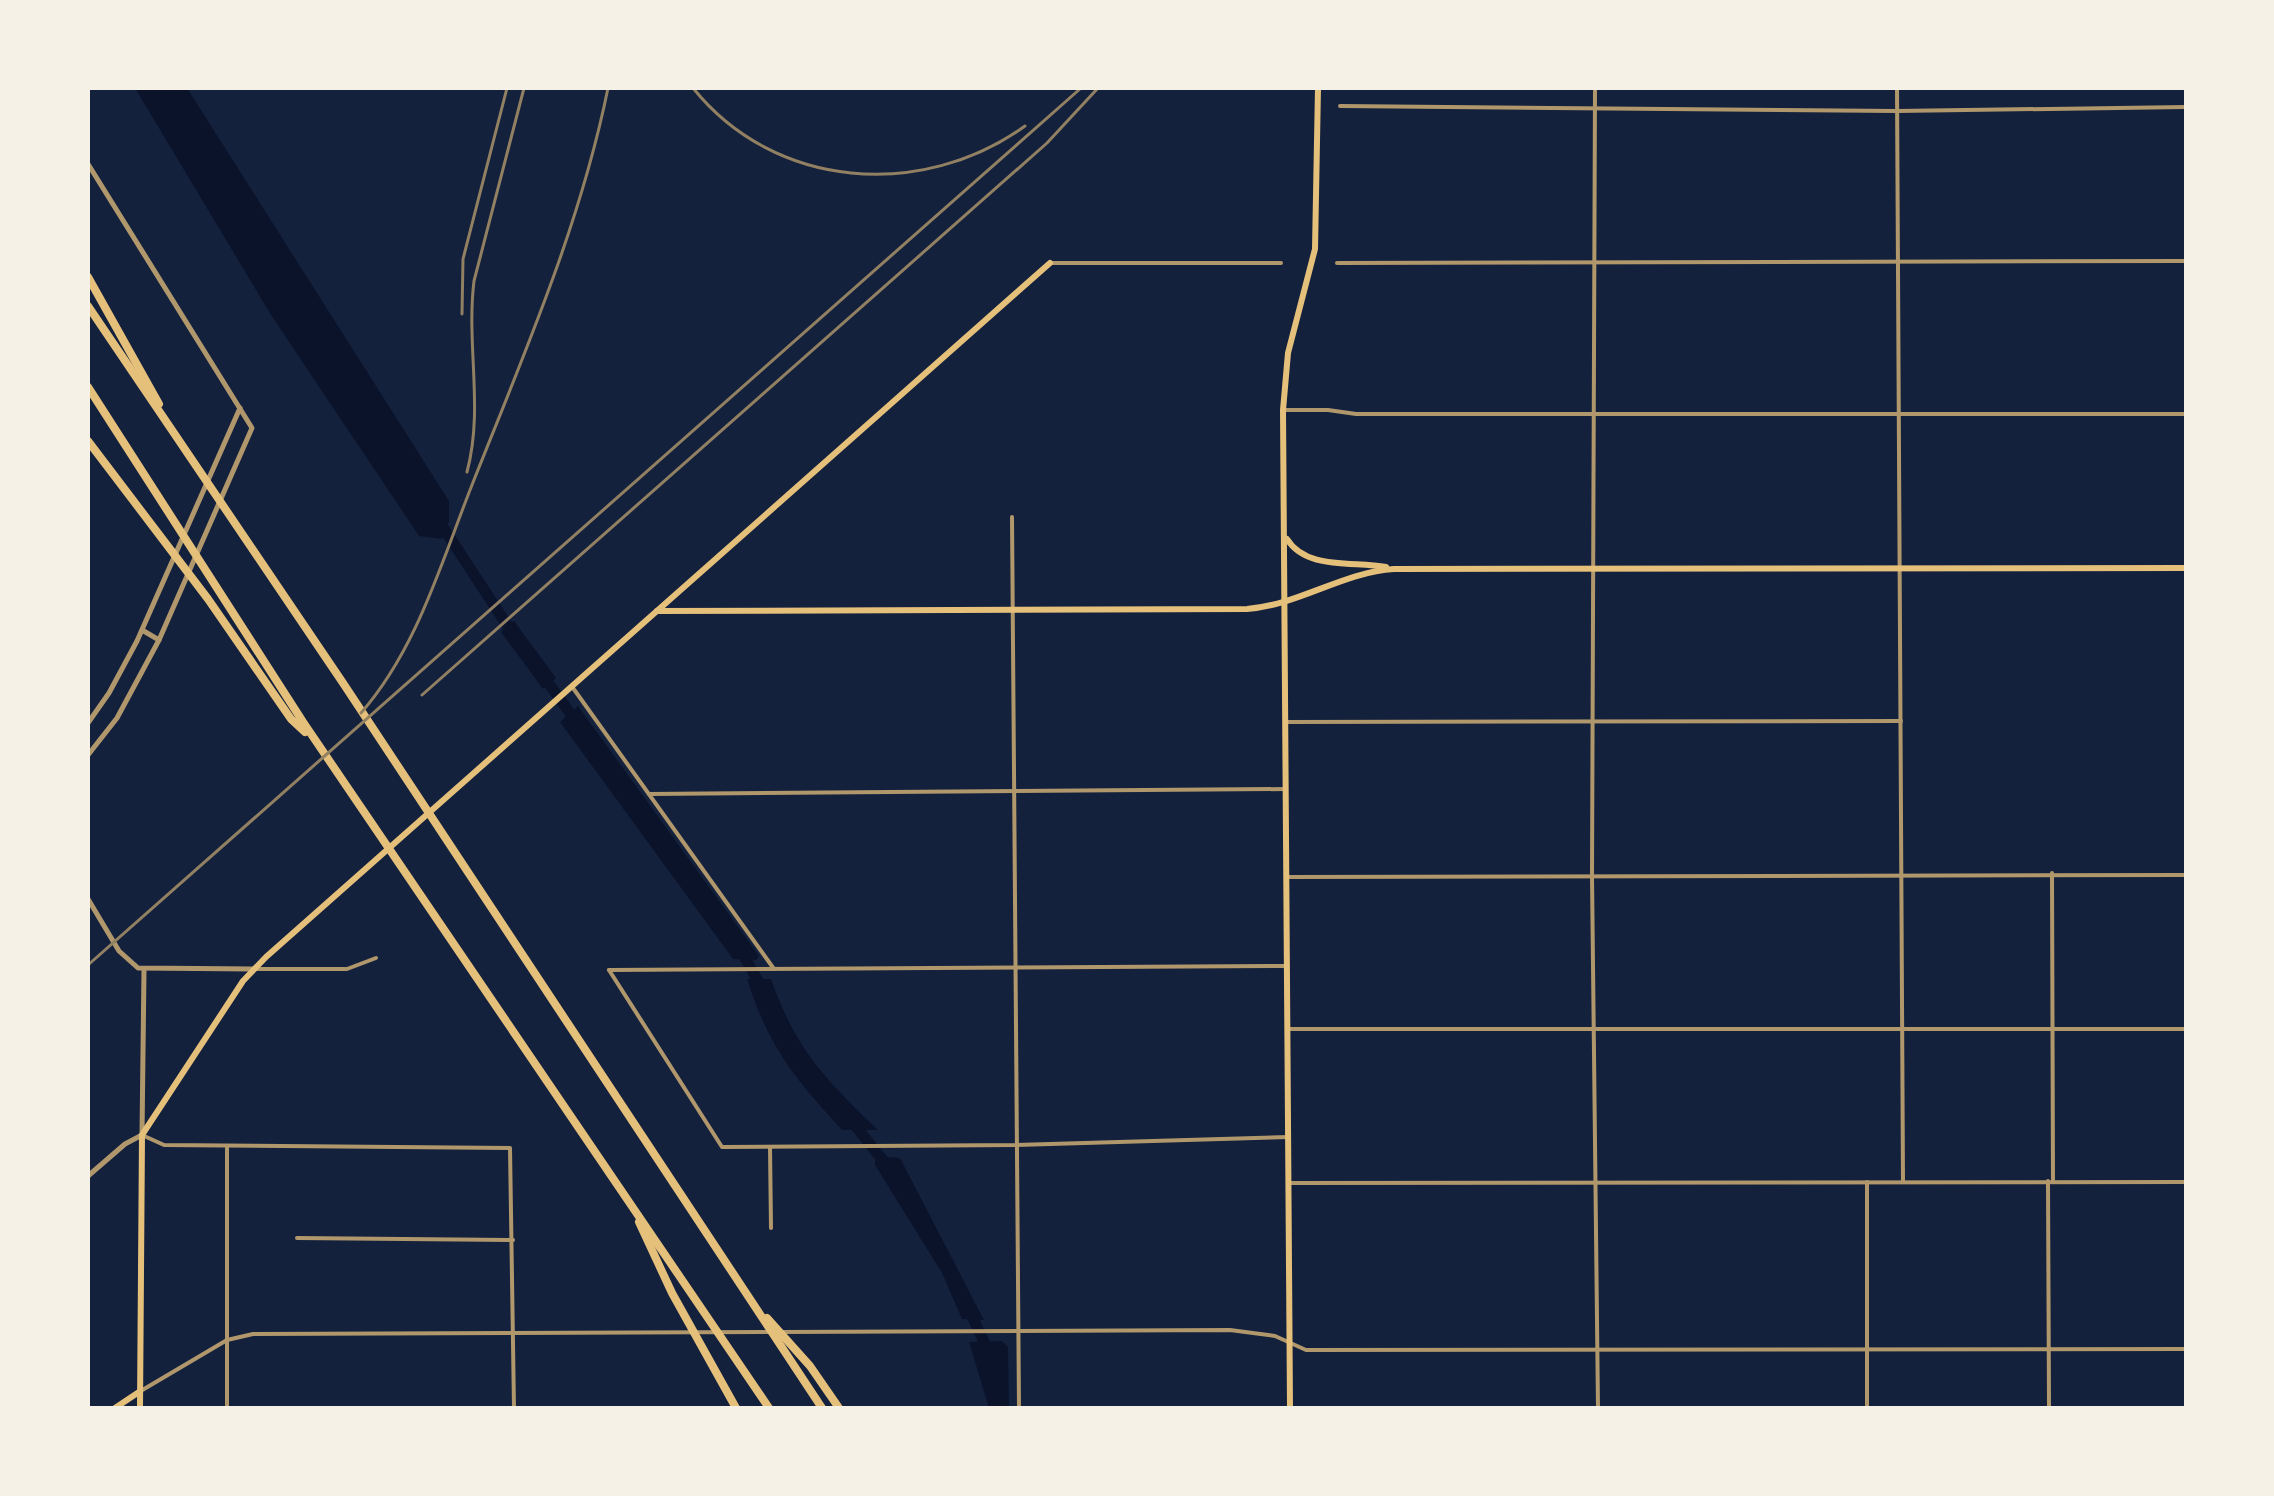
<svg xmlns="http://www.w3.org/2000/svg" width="2274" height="1496" font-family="Figtree,sans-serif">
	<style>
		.water { fill: #0b132b }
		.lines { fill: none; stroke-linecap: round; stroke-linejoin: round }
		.canal { stroke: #0b132b; stroke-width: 11 }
		.minor { stroke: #b1986c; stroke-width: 4 }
		.tertiary { stroke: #b1986c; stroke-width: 5 }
		.secondary { stroke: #e5c07b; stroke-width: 6 }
		.motorway { stroke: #e5c07b; stroke-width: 8 }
		.rail { stroke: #918062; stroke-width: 3 }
	</style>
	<rect width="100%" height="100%" fill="#14213d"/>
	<g class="water">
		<polygon points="135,88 187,88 449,501 449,521 442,539 419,536 271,315"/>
		<polygon points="514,621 556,678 543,689 501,632"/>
		<polygon points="578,706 759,956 756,960 733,959 560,722"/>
		<path d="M 747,979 L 771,979 C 796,1050 825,1079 878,1130 L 842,1130 C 794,1077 769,1048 747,979 Z"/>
		<polygon points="875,1156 900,1158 984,1320 962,1319 942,1273 875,1165"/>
		<polygon points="1002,1341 1008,1347 1009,1408 989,1408 969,1342"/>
	</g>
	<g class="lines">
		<g class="canal">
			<polyline points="439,521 515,637"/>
			<polyline points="541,673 578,724"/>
			<polyline points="740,949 763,990"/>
			<polyline points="850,1119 889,1168"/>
			<polyline points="968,1308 990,1354"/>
		</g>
		<g class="minor">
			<polyline points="1595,88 1592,876 1598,1408"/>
			<polyline points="1897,88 1903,1182"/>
			<polyline points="1340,106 1897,111 2186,107"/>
			<polyline points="1050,263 1281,263"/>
			<polyline points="1337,263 2186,261"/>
			<polyline points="1283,410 1328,410 1356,414 2186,414"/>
			<polyline points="1012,517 1019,1408"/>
			<polyline points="573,688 774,969"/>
			<polyline points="1286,722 1901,721"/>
			<polyline points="649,794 1286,789"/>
			<polyline points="2052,873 2053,1181"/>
			<polyline points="1288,877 2186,875"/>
			<polyline points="256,969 347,969 376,958"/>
			<polyline points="609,970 722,1147 1016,1145 1289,1137"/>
			<polyline points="609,970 1286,966"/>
			<polyline points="1288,1029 2186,1029"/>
			<polyline points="142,1135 164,1145 510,1148 514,1408"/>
			<polyline points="227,1146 227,1408"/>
			<polyline points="770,1147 771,1228"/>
			<polyline points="2048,1181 2049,1408"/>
			<polyline points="1867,1182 1867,1408"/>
			<polyline points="1289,1183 2186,1182"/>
			<polyline points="297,1238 513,1240"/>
			<polyline points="780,1332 1230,1330 1275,1336 1306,1350 2186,1349"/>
			<polyline points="139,1392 227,1340 253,1334 771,1332"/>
		</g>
		<g class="tertiary">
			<polyline points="88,164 252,428 159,640 117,718 88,755"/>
			<polyline points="142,630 159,640"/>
			<polyline points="88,723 109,693 137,641 240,408"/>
			<polyline points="88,899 119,951 138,968 253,969"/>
			<polyline points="88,1176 125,1144 142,1135 144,970"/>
		</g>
		<g class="secondary">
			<path d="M 1287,539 C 1306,570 1353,561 1386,567"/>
			<path d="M 657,611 L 1247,609 C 1299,605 1343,572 1394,569 L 2186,568"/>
			<polyline points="115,1408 139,1392"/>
			<polyline points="140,1408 142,1135 243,981 266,957 1050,263"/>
			<polyline points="1290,1408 1283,410 1288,353 1315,249 1318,88"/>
		</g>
		<g class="motorway">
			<polyline points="88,277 159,404"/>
			<polyline points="88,306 343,683 822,1408"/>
			<polyline points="88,387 303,722 769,1408"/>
			<polyline points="88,441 208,599 291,719 305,732"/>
			<polyline points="639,1222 672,1293 736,1408"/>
			<polyline points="767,1318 810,1366 839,1408"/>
		</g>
		<g class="rail">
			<path d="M 693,88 C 775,190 922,200 1025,126"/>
			<polyline points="462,314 463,259 507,88"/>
			<path d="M 467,472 C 484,408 466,346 474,281 L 524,88"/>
			<polyline points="422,695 1047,143 1098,88"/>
			<path d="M 361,713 C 417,649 441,563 472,485 C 524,354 580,226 608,88"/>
			<polyline points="88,965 1081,88"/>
		</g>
	</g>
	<rect width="2274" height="1496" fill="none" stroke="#f6f1e7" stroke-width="180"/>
</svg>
